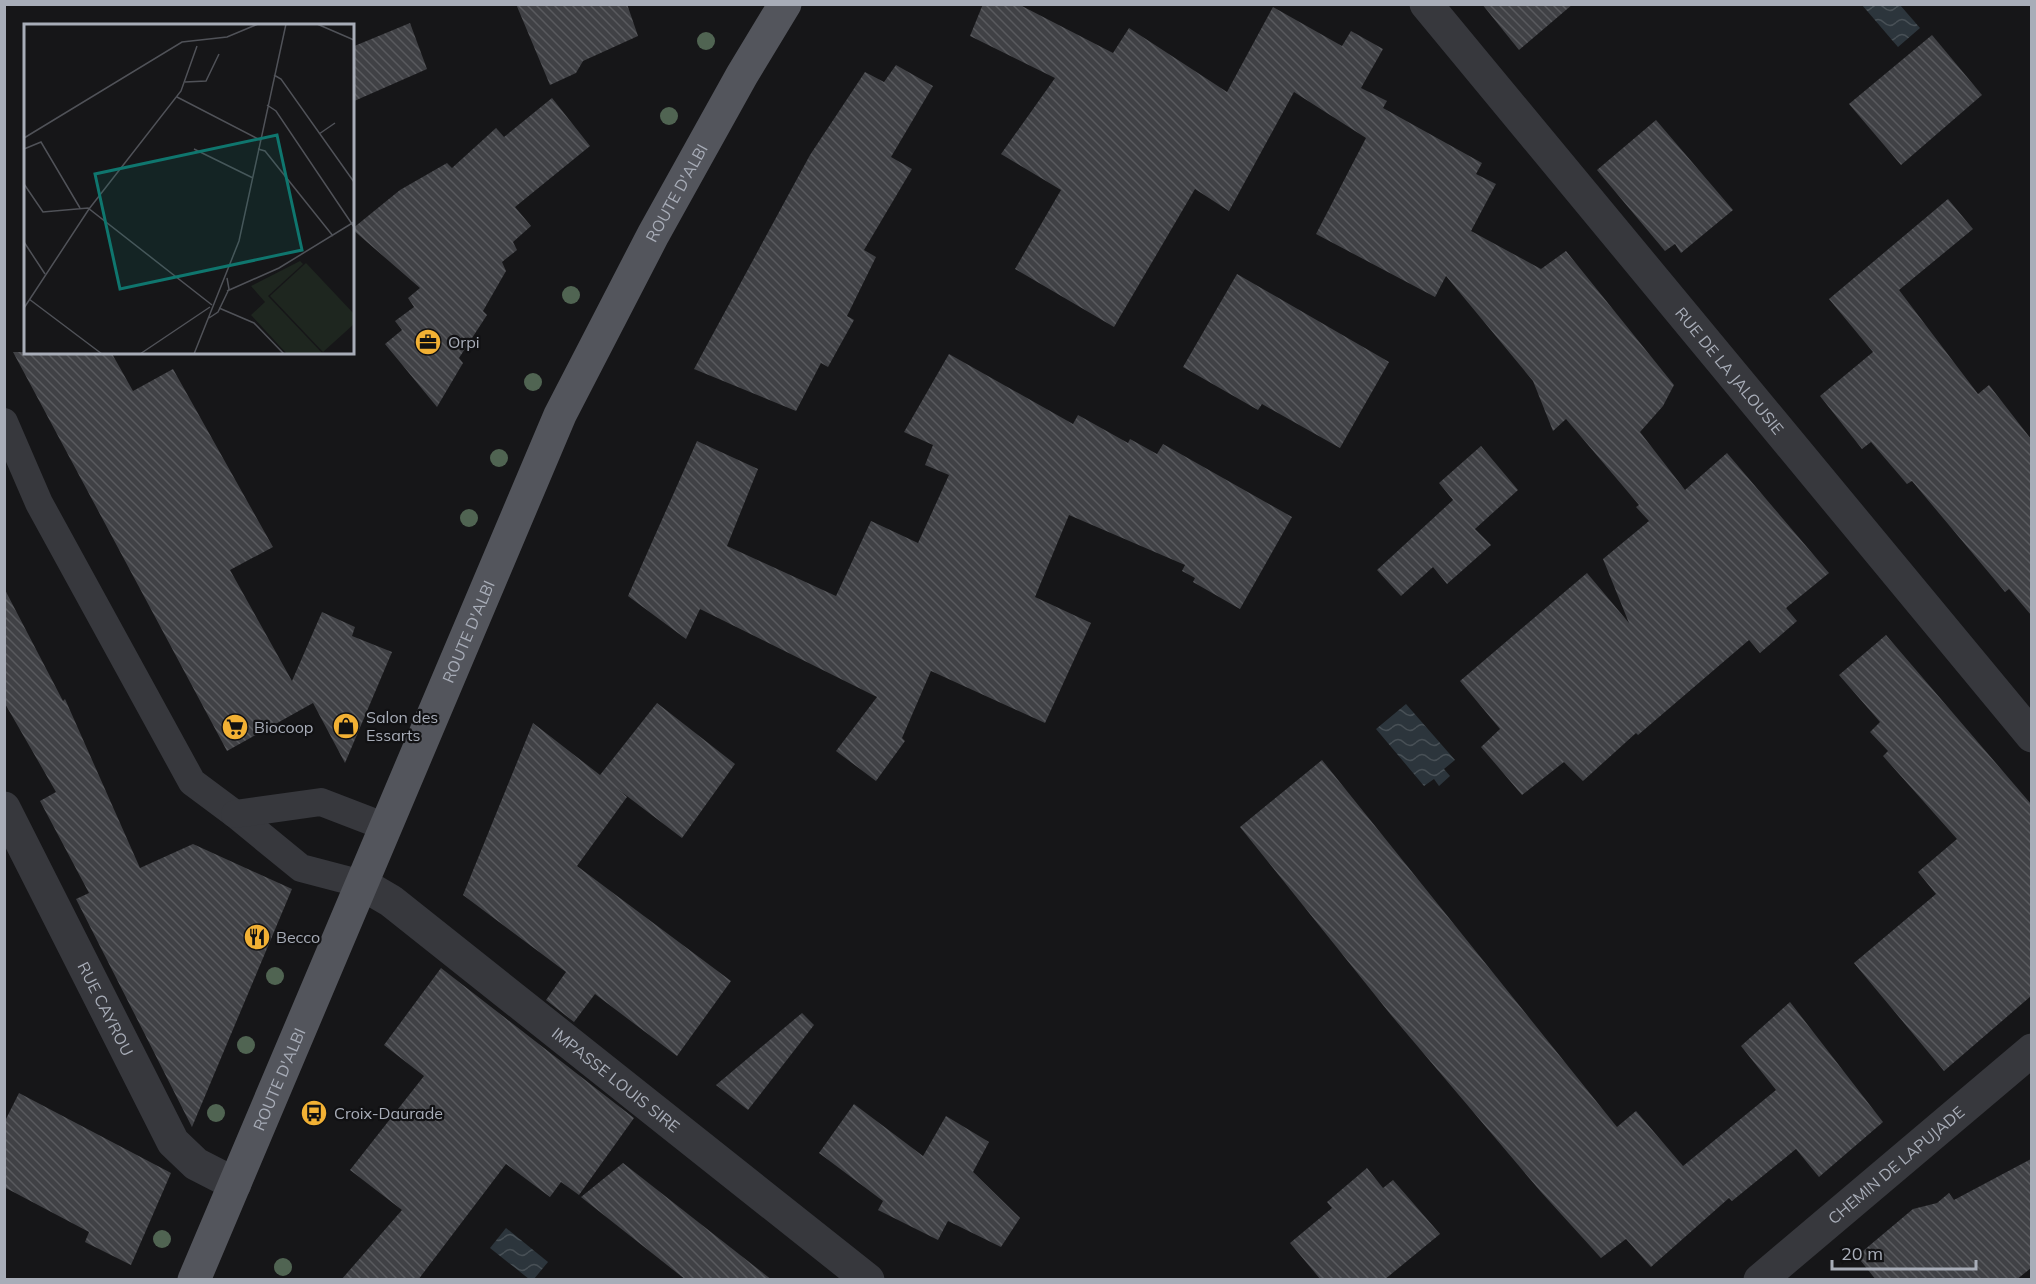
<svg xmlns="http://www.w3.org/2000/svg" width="2036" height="1284" font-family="Mulish,sans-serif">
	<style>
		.water { fill: url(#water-waves) }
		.building { fill: url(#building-back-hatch) }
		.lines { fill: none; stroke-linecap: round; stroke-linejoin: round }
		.service { stroke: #37383d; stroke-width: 28 }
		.minor { stroke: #37383d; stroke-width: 33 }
		.primary { stroke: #53555c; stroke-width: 33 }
		.tree { fill: #506452 }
		.labels { text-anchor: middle; stroke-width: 4.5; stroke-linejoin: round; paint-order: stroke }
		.street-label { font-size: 16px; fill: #a8adb8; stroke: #111113 }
		.poi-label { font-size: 16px; fill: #a8adb8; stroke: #111113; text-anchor: start }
		.inset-road { fill: none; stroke: #505258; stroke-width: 1.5 }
		.view { fill: #0f766e; fill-opacity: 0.15; stroke: #0f766e; stroke-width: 3 }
		.inset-edge { fill: none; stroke: #a8adb8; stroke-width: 3 }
	</style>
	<defs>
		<pattern id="water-waves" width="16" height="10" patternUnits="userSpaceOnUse" patternTransform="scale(1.5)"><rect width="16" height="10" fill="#2c353c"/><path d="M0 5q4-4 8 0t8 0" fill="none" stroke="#485056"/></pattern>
		<pattern id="building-back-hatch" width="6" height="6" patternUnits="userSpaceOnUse" patternTransform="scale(1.5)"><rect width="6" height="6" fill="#404145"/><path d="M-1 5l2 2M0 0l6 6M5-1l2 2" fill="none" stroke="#595a5e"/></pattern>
	</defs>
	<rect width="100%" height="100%" fill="#161618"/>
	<g class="water">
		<polygon points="1862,5 1900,5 1920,28 1898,47"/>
		<polygon points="1406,704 1455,760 1444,769 1450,776 1439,786 1434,779 1424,786 1376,729"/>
		<polygon points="506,1228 548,1262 534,1279 529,1279 490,1248"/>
	</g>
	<g class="building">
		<polygon points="516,4 627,4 638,36 583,61 576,73 550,85"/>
		<polygon points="983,4 1018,4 1113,53 1129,28 1227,92 1273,7 1342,46 1351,31 1383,49 1361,88 1387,101 1383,108 1482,163 1476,174 1496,184 1471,231 1541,269 1566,251 1674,385 1663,406 1640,432 1685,490 1727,453 1829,573 1786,608 1797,621 1760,653 1749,640 1638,735 1636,733 1583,781 1564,762 1522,795 1481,747 1500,729 1460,681 1587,573 1629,623 1603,559 1649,521 1636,507 1639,505 1566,419 1553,431 1533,381 1446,276 1435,297 1316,234 1366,138 1294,92 1229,211 1195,189 1114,327 1015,269 1061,190 1001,154 1055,78 970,36"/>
		<polygon points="1482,4 1573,4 1519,50"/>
		<polygon points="410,23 427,69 352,102 352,47"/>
		<polygon points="1932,35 1982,95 1901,165 1849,104"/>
		<polygon points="896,65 933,86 891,157 912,169 864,250 876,257 847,316 854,320 828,367 821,363 796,411 694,369 810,155 865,72 884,82"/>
		<polygon points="552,98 590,146 515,207 531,226 513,242 517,250 502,262 506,271 483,311 487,315 459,358 463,363 437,407 385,344 402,330 395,321 414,307 408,298 420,288 352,229 400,190 447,163 452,168 496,128 504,137"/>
		<polygon points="1656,120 1733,210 1681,253 1675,244 1665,251 1597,170"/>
		<polygon points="1948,199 1973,229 1899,290 1978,394 1989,385 2031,439 2031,615 2009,589 2005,592 1912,481 1907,484 1871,442 1862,449 1820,396 1873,352 1829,299"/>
		<polygon points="1237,274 1389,362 1340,448 1262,404 1258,410 1183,367"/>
		<polygon points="13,352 111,352 133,391 173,369 273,547 230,570 292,681 322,612 355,627 352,636 392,652 345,763 313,703 227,751"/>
		<polygon points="949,354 1073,424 1078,415 1128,443 1130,439 1157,454 1163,444 1292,517 1240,609 1193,582 1195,578 1182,571 1185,565 1069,515 1035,597 1091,623 1045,723 931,671 902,738 905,741 876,781 836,751 877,697 700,609 686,639 628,596 697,441 758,469 727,546 836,596 871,521 918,543 949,475 925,465 933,445 904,432"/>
		<polygon points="1481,446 1518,490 1475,529 1491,545 1447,584 1433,567 1401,596 1377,570 1453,500 1439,483"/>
		<polygon points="4,588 63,701 65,699 140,868 193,844 292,889 192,1127 76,899 89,893 40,801 56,792 4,702"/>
		<polygon points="1886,635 2031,804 2031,996 1944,1071 1854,963 1936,894 1918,872 1957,839 1883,756 1888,751 1870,732 1880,722 1839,675"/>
		<polygon points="657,703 735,764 682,838 615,787 627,797 577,866 731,981 677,1056 595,994 574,1022 546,1000 566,972 463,895 533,723 600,775"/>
		<polygon points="1322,760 1617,1127 1636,1111 1683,1166 1776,1090 1741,1046 1790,1002 1883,1122 1819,1177 1796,1149 1732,1201 1729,1198 1651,1267 1626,1239 1601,1258 1541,1192 1391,1015 1240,827"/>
		<polygon points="441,968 634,1118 579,1195 561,1182 550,1197 506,1164 418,1280 341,1280 402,1210 350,1170 424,1076 384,1045"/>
		<polygon points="802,1013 814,1025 748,1110 716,1085"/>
		<polygon points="19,1093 171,1173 131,1265 85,1242 89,1232 4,1187 4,1123"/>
		<polygon points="854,1104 923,1156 946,1116 989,1142 973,1172 1020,1218 1001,1247 948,1221 938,1240 878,1210 883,1201 819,1153"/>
		<polygon points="2031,1159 2031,1268 2016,1280 1876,1280 1857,1256 1913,1209 1937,1203 1949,1193 1954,1200"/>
		<polygon points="623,1163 772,1280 686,1280 581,1197"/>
		<polygon points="1367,1168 1383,1188 1393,1180 1440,1234 1384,1280 1321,1280 1290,1243 1332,1208 1327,1202"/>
	</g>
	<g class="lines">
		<g class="service">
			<polyline points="4,422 39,503 192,782 235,814 301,868 362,884"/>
			<polyline points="235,814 321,802 386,827"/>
		</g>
		<g class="minor">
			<path id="s1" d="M 1426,4 L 2032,736"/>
			<path id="s2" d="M 4,808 L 173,1142 L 196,1164 L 235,1184"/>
			<path id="s3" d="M 362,884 L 391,901 L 868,1280"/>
			<path id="s4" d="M 1760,1280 L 2032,1050"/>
		</g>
		<path class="primary" id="s5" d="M 194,1280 L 560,415 L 653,235 L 742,75 L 785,4"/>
	</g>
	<g class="tree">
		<circle cx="706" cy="41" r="9"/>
		<circle cx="669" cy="116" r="9"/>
		<circle cx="571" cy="295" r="9"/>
		<circle cx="533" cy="382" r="9"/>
		<circle cx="499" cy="458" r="9"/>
		<circle cx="469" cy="518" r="9"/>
		<circle cx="275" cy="976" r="9"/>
		<circle cx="246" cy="1045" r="9"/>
		<circle cx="216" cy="1113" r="9"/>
		<circle cx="162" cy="1239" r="9"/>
		<circle cx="283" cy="1267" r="9"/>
	</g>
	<defs>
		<symbol id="office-disc" viewBox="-11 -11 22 22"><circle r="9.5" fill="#f2b134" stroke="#111113"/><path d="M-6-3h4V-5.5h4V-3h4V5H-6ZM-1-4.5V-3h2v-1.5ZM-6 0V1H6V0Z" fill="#111"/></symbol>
		<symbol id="shop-disc" viewBox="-11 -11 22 22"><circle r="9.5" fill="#f2b134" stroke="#111113"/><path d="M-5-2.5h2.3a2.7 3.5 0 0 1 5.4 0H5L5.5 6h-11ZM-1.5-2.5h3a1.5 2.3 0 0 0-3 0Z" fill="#111"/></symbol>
		<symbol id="supermarket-disc" viewBox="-11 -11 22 22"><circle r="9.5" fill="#f2b134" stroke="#111113"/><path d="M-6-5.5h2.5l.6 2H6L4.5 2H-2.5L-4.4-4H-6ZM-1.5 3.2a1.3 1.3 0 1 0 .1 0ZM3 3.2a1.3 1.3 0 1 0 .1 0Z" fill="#111"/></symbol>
		<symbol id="restaurant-disc" viewBox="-11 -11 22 22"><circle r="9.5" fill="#f2b134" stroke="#111113"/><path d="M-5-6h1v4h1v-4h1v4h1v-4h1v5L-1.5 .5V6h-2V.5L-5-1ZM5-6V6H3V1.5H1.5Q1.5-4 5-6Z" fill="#111"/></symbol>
		<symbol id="bus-disc" viewBox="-11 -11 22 22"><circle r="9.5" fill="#f2b134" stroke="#111113"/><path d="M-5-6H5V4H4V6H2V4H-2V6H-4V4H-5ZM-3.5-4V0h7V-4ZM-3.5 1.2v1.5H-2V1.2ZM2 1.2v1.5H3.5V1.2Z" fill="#111"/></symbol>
	</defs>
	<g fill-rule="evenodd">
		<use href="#office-disc" x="413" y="327" width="30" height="30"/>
		<use href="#shop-disc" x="331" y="711" width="30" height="30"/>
		<use href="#supermarket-disc" x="220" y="712" width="30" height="30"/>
		<use href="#restaurant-disc" x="242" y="922" width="30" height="30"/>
		<use href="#bus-disc" x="299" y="1098" width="30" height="30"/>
	</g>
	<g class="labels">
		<g class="street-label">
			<text dy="6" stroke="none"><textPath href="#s5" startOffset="1190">ROUTE D'ALBI</textPath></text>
			<text dy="6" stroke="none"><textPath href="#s1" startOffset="476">RUE DE LA JALOUSIE</textPath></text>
			<text dy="6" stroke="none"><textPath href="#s5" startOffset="704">ROUTE D'ALBI</textPath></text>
			<text dy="6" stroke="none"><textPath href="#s2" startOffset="225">RUE CAYROU</textPath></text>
			<text dy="6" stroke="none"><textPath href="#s5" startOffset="218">ROUTE D'ALBI</textPath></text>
			<text dy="6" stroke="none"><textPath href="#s3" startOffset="321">IMPASSE LOUIS SIRE</textPath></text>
			<text dy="6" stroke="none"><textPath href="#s4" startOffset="178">CHEMIN DE LAPUJADE</textPath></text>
		</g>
		<g class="poi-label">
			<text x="448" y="348">Orpi</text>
			<text x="366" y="723">Salon des<tspan x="366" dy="18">Essarts</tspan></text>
			<text x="254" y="733">Biocoop</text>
			<text x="276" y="943">Becco</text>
			<text x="334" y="1119">Croix-Daurade</text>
		</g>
	</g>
	<g transform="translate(24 24)">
		<rect width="330" height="330" fill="#161618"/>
		<path d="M 276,237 L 279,240 L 244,272 L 299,330 L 263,330 L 227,291 L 241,278 L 227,262 Z" fill="#1e261f"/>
		<path d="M 282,239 L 330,290 L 330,300 L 299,328 L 246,272 Z" fill="#1e261f"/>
		<path class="inset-road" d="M 293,0 L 330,16M 250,51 L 257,55 L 330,158M 161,58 L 182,57 L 195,30M 153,73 L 236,116M 243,81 L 252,87 L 330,203M 295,110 L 311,99M 0,114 L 158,18 L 203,13 L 234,0M 0,125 L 17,118 L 56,184M 170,125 L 229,154M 234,125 L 241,127 L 309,212M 0,160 L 19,188 L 64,184 L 188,281M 0,218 L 21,250M 203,267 L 255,244 L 330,198M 5,275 L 78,330M 0,284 L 65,185 L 157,67 L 173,22M 195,284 L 230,299 L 260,330M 185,294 L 194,288 L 205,265 L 203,254M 116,330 L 186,283M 170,330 L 215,217 L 262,0"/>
		<path class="view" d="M 253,111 L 278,226 L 96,265 L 71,150 Z"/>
		<rect width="330" height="330" class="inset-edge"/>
	</g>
	<rect width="2036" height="1284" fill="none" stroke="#a8adb8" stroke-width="12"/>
	<path d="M1832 1260v9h144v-9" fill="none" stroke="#a8adb8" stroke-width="3"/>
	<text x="1841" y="1260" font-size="18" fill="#a8adb8" stroke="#111113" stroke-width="4.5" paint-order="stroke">20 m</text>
</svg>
